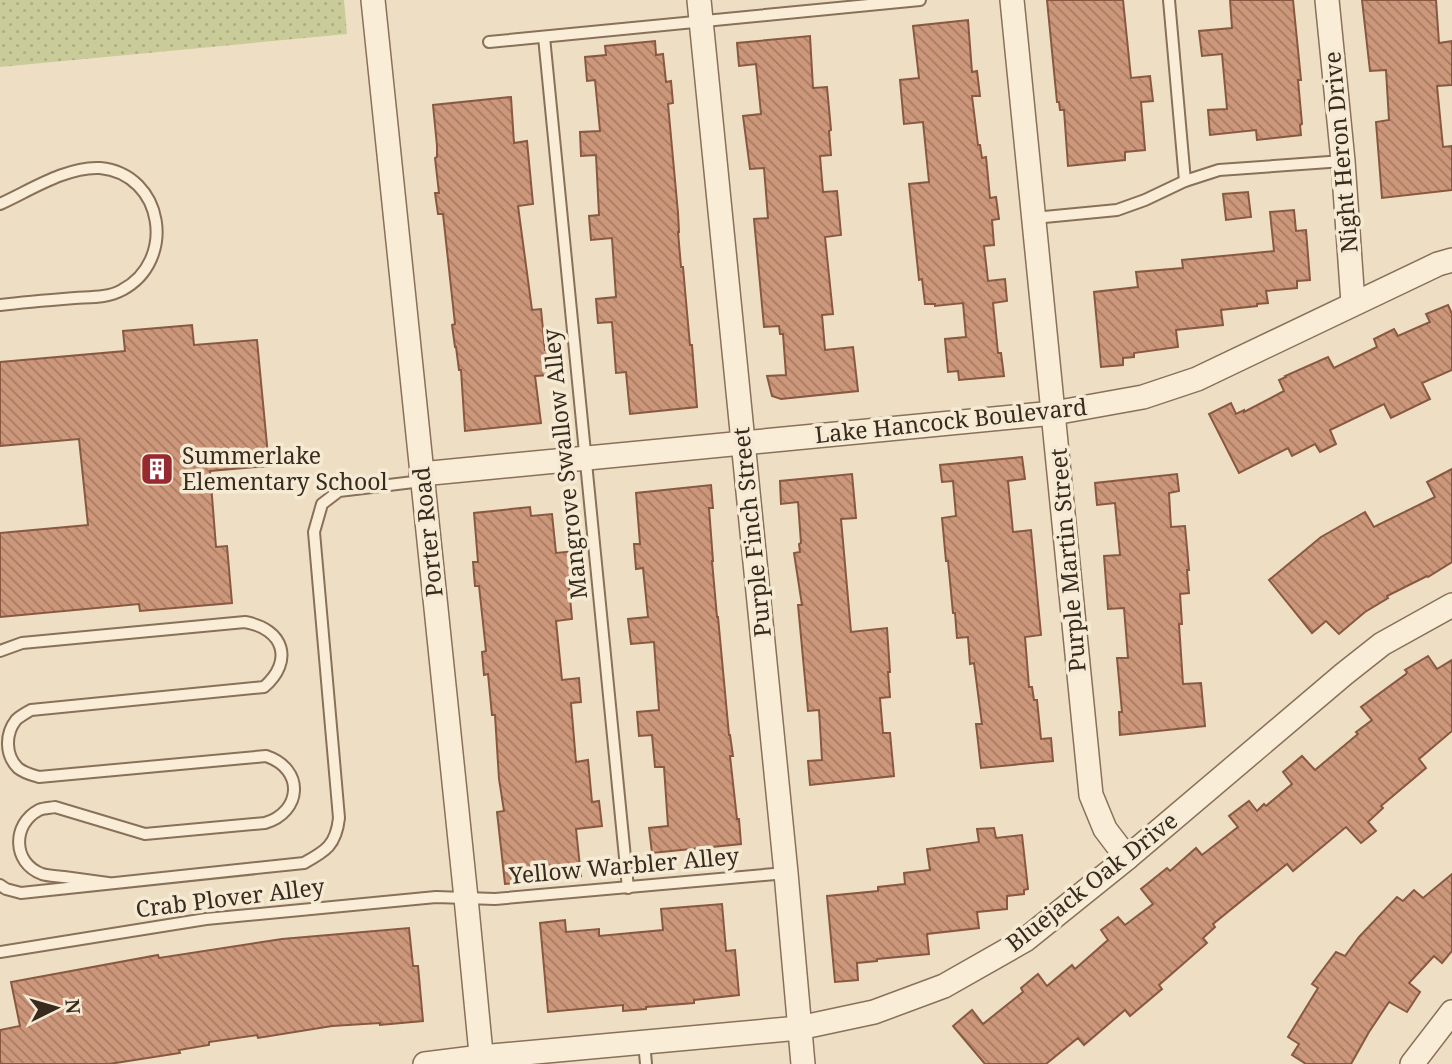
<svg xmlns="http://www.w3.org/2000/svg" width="1452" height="1064" font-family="'Noto Serif',serif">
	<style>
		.grass { fill: url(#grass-dots) }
		.building { fill: url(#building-back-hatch); stroke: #885940; stroke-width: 2 }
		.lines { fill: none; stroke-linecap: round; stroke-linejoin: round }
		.service-casing { stroke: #89705a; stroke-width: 14 }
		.minor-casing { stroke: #89705a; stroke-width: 26 }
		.service { stroke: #f9edd7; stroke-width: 10 }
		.minor { stroke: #f9edd7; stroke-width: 23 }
		.labels { text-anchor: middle; stroke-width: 7; stroke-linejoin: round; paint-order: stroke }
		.street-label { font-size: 23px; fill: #392a1e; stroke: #f5ead3 }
		.poi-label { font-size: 23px; fill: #392a1e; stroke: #f5ead3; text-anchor: start }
	</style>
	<defs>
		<pattern id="grass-dots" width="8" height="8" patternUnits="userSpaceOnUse" patternTransform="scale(1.75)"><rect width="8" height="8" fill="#c9cc98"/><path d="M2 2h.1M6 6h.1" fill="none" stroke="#adaf83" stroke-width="1.8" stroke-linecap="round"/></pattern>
		<pattern id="building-back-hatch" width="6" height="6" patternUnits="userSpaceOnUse" patternTransform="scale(1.75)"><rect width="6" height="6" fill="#cc977a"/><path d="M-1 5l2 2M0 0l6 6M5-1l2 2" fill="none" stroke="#a77b63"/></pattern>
	</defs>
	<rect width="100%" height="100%" fill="#eedfc4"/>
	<polygon class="grass" points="0,0 344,0 347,34 0,67"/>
	<g class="building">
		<polygon points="1047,0 1123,0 1131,78 1150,76 1153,101 1141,102 1145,150 1125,152 1125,160 1068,166 1064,110 1060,110 1059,102 1057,102"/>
		<polygon points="1230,0 1293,0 1301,80 1298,80 1302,124 1300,125 1301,135 1257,140 1256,130 1210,135 1208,110 1227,109 1222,54 1202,56 1199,31 1232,28"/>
		<polygon points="1362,0 1436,0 1439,43 1452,41 1452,85 1437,86 1443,147 1452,146 1452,190 1382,198 1376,122 1389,120 1386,70 1370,71"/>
		<polygon points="968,20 972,72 977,71 980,96 972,96 978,145 980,145 982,158 986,157 990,198 996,197 999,219 992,220 994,245 984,246 988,281 1005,279 1007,301 993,303 998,353 1001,353 1004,376 959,380 958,371 948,372 945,339 966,337 963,303 935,306 935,304 925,304 922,279 919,280 909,184 929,182 923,122 904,124 900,80 919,78 913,26"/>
		<polygon points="810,36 813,88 827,87 831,130 829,131 831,155 820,156 823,192 837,191 841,235 825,237 833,314 822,315 825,350 853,347 858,391 781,399 772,396 767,376 786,375 783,334 780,334 779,326 764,327 754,219 768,218 764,168 750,169 743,116 761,114 756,64 739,66 737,43"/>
		<polygon points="655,41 656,55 663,54 666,82 671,81 673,103 668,104 678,213 679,232 678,232 681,267 683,267 685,290 690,345 692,345 697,407 630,414 626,372 616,373 612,322 598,323 596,299 616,297 612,238 591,240 589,216 599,215 596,155 581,156 580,132 600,131 595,80 587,81 585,57 606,55 605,46"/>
		<polygon points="511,97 514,143 527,141 533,204 518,206 532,310 541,309 545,350 548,350 550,375 535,376 541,423 465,431 461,370 459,370 456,347 455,347 452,325 455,324 443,214 438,214 435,193 439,193 435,158 437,157 437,146 433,105"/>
		<polygon points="1248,192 1251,217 1226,220 1223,194"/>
		<polygon points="1294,210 1296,231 1306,230 1310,280 1297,281 1297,288 1266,291 1268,303 1257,304 1257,306 1221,310 1223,325 1176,330 1178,347 1134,353 1134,357 1123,358 1123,365 1101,367 1094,292 1138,287 1136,272 1183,268 1182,260 1274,251 1270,212"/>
		<polygon points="1448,305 1452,314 1452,370 1422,383 1430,399 1391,418 1384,404 1330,430 1336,444 1320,452 1315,444 1292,456 1288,448 1239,473 1209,414 1231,403 1236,414 1244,410 1244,412 1284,391 1279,380 1286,377 1285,376 1328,357 1334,368 1377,347 1374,339 1394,329 1398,336 1430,322 1426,314"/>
		<polygon points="192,325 194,345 257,340 269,466 210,471 216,547 227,546 232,603 140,611 139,604 0,617 0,533 88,525 79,439 0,446 0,362 125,351 123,331"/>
		<polygon points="1022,457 1025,479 1008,481 1013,532 1031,530 1041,635 1025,637 1029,687 1032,687 1034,700 1037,700 1041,739 1051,738 1053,761 981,768 976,724 982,724 974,663 970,664 968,637 957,638 955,613 953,613 948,561 946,561 942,518 956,516 953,481 942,482 940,465"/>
		<polygon points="1452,469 1452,562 1428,577 1427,576 1387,596 1388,598 1365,612 1339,634 1326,621 1312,633 1269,580 1321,537 1365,512 1374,527 1435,497 1427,482"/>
		<polygon points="852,474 856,518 841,519 851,632 887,628 890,672 888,672 890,697 880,698 883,733 890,733 894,776 810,785 808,761 822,760 819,710 808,711 798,605 802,605 794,553 800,552 799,544 801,543 798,502 781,504 780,481"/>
		<polygon points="1177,474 1179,491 1169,493 1171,527 1185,526 1189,570 1187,570 1189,593 1180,594 1182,624 1179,624 1183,684 1201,683 1205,726 1120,735 1119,712 1122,712 1117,658 1128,658 1124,608 1108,609 1104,556 1120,555 1115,503 1097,505 1095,483"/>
		<polygon points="711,485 713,508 709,508 713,561 712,561 717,617 718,617 729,735 730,735 733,756 730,756 737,819 739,819 741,844 652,853 649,828 668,826 664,767 655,767 652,735 639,736 637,712 659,710 654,642 631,644 628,619 648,617 643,568 636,569 634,544 640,544 636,493"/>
		<polygon points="530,507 531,516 552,514 556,553 575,551 577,576 568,577 572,619 556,621 562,680 579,678 581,702 571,703 576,762 588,760 592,802 599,801 602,826 576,829 581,876 505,884 497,812 504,811 499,779 495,715 492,715 488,674 484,675 482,652 486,651 479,586 475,586 473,562 478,562 474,513"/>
		<polygon points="1428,656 1437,669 1452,660 1452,731 1419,759 1426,768 1381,806 1383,808 1368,822 1376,831 1361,843 1346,827 1293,871 1287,864 1213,924 1215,927 1203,938 1207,943 1159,985 1162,989 1130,1016 1125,1010 1084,1045 1078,1038 1046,1064 985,1064 953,1026 972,1010 983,1024 1023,992 1021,988 1038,974 1047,986 1072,965 1075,969 1108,940 1101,930 1118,917 1125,925 1153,904 1141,889 1167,868 1170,871 1196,848 1202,855 1238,827 1229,816 1249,801 1257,811 1264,804 1266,806 1292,784 1283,772 1302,756 1315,770 1358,734 1356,732 1372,720 1361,707 1406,674 1407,672 1405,670"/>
		<polygon points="994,828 996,838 1022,835 1028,889 1024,890 1024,894 1007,896 1007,909 977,912 979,928 927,934 929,954 877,959 877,961 857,963 858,980 835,982 827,896 878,891 878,887 905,884 904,873 930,870 927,849 979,842 977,829"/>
		<polygon points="1452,874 1452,951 1442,963 1434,956 1409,983 1420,992 1407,1012 1389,1002 1369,1032 1351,1064 1306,1064 1292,1055 1299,1044 1288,1037 1318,988 1312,984 1336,952 1345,956 1359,937 1397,897 1403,901 1414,890 1423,898"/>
		<polygon points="722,904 726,951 735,950 739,995 694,1000 694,1003 646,1007 646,1009 623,1011 623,1005 548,1012 540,923 565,920 566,932 599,929 599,936 663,930 661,909"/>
		<polygon points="409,928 413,966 418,966 423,1021 380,1025 380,1023 332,1026 258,1038 257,1035 209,1042 209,1045 179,1050 180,1053 109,1064 0,1064 0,1030 20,1026 11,982 158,955 159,958 282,939"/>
	</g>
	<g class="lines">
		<defs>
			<g id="service">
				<polyline points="1169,0 1185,181"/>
				<polyline points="544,37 628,888"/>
				<polyline points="489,42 920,0"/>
				<path d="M 0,204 C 29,191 67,166 100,168 C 164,174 177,261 122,290 C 108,298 90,297 75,298 C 50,300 25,302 0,305"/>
				<polyline points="1034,218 1117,210 1145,200 1185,181 1219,170 1343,161"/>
				<path d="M 0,651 L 22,643 L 245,622 C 284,629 294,661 264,687 L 31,710 C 26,713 20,716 16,720 C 5,734 5,755 18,768 C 24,773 32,775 39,777 L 266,756 C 305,769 302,812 265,823 L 145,834 L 55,807 C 50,808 44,808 39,810 C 12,824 12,863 42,874 C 48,876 57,876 64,877 C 78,879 93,881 108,883"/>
				<path d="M 0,885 L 6,889 L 21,893 L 304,863 C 326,851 336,845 339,818 L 314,532 L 322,504 L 339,491 L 422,481"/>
				<polyline points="0,952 206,919 436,897 495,899 786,873"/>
				<polyline points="644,1042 646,1064"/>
			</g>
			<g id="minor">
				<polyline points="373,0 466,898 482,1064"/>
				<polyline points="699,0 786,873 803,1064"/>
				<polyline points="1012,0 1091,795 1105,829 1127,858"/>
				<polyline points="1327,0 1343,161 1353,303"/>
				<polyline points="421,474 1054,413 1143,397 1197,379 1438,264 1452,260"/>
				<polyline points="425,1064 481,1057 799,1028 874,1012 944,986 1025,940 1127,858 1344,674 1382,644 1452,605"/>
				<polyline points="1412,1064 1452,1012"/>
			</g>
		</defs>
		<use href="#service" class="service-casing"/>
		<use href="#minor" class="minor-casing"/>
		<use href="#service" class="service"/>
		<use href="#minor" class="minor"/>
	</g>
	<defs>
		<symbol id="building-square" viewBox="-11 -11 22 22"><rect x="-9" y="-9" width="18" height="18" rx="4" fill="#972a31" stroke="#f5ead3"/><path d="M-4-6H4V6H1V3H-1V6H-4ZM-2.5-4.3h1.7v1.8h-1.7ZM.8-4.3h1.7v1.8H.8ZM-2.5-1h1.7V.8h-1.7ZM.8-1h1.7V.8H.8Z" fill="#fff"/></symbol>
	</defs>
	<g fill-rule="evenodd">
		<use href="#building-square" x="138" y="450" width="38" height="38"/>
	</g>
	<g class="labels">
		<g class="street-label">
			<text transform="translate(1341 152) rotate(-95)" y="8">Night Heron Drive</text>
			<text transform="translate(951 421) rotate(-6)" y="8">Lake Hancock Boulevard</text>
			<text transform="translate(565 464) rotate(-96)" y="8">Mangrove Swallow Alley</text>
			<text transform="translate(428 532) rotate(-96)" y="8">Porter Road</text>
			<text transform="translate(752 532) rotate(-96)" y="8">Purple Finch Street</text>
			<text transform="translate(1068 560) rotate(-95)" y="8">Purple Martin Street</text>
			<text transform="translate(624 866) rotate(-5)" y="8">Yellow Warbler Alley</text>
			<text transform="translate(1092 882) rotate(-38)" y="8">Bluejack Oak Drive</text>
			<text transform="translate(230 898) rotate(-7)" y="8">Crab Plover Alley</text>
		</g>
		<g class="poi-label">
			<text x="182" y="464">Summerlake<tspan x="182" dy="26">Elementary School</tspan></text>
		</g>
	</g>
	<g transform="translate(56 1008) rotate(85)" stroke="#f5ead3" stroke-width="5" paint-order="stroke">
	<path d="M0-5L12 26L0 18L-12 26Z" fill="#392a1e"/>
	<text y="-10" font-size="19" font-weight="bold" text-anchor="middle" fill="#392a1e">N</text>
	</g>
</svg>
